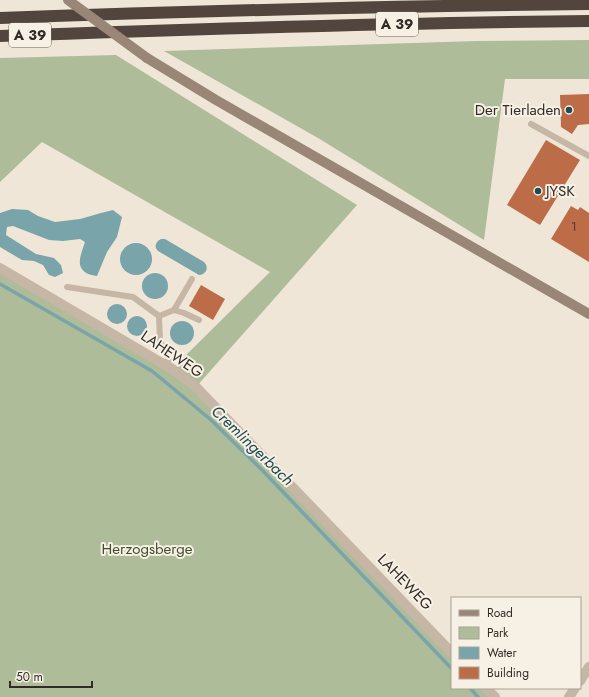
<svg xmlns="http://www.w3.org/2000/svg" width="589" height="697" font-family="Jost,sans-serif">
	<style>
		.green { fill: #aebc99 }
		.water { fill: #79a4aa }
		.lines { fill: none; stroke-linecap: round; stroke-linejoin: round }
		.stream { stroke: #79a4aa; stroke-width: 3.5 }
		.building { fill: #bd6c48 }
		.lane { stroke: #c6b6a5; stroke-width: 6 }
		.street { stroke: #c6b6a5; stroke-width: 10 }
		.secondary { stroke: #998677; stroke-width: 10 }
		.highway { stroke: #52453d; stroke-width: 12 }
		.secondary-bridge { stroke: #998677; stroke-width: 10 }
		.poi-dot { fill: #1f4a50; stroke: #f7f0e4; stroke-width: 1.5 }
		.labels { text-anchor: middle; stroke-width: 4; stroke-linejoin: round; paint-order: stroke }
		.number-label { font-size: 13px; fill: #553a2e }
		.shield { fill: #f7f0e4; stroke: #6d655f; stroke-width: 1 }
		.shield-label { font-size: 14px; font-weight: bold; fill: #322a26 }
		.poi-label { font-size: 15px; fill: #322a26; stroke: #f7f0e4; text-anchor: end }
		.street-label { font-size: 15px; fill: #322a26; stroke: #f7f0e4 }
		.park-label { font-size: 15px; fill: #3f4e2b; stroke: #f7f0e4 }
		.water-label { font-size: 16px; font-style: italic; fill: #1f4a50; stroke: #f7f0e4 }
	</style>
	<rect width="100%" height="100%" fill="#efe6d8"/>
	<g class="green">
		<polygon points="589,40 589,79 505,79 484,240 318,138 164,51 477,41"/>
		<polygon points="116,55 357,205 196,387 452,658 452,688 480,688 489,697 0,697 0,268 172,369 270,272 42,142 0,182 0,58"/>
	</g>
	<g class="water">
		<path d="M 12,209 L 28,210 L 38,216 L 55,222 L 80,219 L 101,213 L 113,210 L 122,217 L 117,237 L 107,252 L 97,276 C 93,275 88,275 85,272 C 75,265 82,252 85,242 L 80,239 L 63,241 L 49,240 L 13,226 L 7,227 L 6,235 L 36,254 L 54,258 L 61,265 L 63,273 L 55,277 L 49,275 L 43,265 L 34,261 L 22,260 L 0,247 L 0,213 Z"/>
		<path d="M 161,239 L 165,239 L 204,262 C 209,267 207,274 199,275 L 158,251 C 154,247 155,242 161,239 Z"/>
		<circle cx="136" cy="259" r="16"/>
		<circle cx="155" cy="286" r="13"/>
		<circle cx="117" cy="314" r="10"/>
		<circle cx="137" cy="326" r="10"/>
		<circle cx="182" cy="333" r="12"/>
	</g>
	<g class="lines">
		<g class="stream">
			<polyline points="0,284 152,371 210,419 264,472 452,669"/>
			<polyline points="470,688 478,697"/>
		</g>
	</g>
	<g class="building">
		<polygon points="589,94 589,124 578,125 572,134 561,127 560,95"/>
		<polygon points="546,140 580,160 540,225 507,205"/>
		<polygon points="571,206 578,210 580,207 589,213 589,262 551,239"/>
		<polygon points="201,285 225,299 213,320 189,306"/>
	</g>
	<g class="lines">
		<g class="lane">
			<polyline points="531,124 589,156"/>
			<polyline points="67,287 133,297 159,316 160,341 172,367"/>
			<polyline points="174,310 192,279"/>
			<polyline points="159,316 174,310 184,313 199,320"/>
		</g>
		<g class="street">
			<polyline points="0,268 172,369 196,387 452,653"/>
			<polyline points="580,681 589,667"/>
			<polyline points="486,688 495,697"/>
			<polyline points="569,697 575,688"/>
		</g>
		<polyline class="secondary" points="147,58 216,100 589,314"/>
		<g class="highway">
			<path d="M 0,18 C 196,11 393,6 589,4"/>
			<path d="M 0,36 C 196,29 393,23 589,21"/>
		</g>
		<polyline class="secondary-bridge" points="68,0 147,58"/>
	</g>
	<g class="poi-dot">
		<circle cx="569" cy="110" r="4"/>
		<circle cx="538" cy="191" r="4"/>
	</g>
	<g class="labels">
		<g class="number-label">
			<text x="574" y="231">1</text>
		</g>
		<g class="shield">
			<rect x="376" y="12" width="42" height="24" rx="3"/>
			<rect x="9" y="23" width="42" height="24" rx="3"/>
		</g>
		<g class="shield-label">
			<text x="397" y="29">A 39</text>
			<text x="30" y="40">A 39</text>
		</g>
		<g class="poi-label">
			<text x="561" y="115">Der Tierladen</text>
			<text x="546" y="196" text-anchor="start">JYSK</text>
		</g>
		<g class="street-label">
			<text transform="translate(172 354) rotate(34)" y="5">LAHEWEG</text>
			<text transform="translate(405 582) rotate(46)" y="5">LAHEWEG</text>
		</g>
		<g class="park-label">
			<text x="147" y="554">Herzogsberge</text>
		</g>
		<g class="water-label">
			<text transform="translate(253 445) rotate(44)" y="6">Cremlingerbach</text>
		</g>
	</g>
	<rect x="451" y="597" width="130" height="92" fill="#f7f0e4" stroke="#a8a198"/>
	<rect x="459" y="610" width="20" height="6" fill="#998677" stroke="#a8a198"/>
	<text x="487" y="617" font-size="12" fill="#322a26">Road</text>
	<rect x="459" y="627" width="20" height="12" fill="#aebc99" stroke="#a8a198"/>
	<text x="487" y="637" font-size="12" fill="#322a26">Park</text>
	<rect x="459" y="647" width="20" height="12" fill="#79a4aa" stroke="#a8a198"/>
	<text x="487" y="657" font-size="12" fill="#322a26">Water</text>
	<rect x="459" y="667" width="20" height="12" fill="#bd6c48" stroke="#a8a198"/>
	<text x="487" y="677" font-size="12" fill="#322a26">Building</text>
	<path d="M10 681v6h82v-6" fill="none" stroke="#322a26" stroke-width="2"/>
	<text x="16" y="681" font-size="12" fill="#322a26" stroke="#f7f0e4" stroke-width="3" paint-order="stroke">50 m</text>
</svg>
